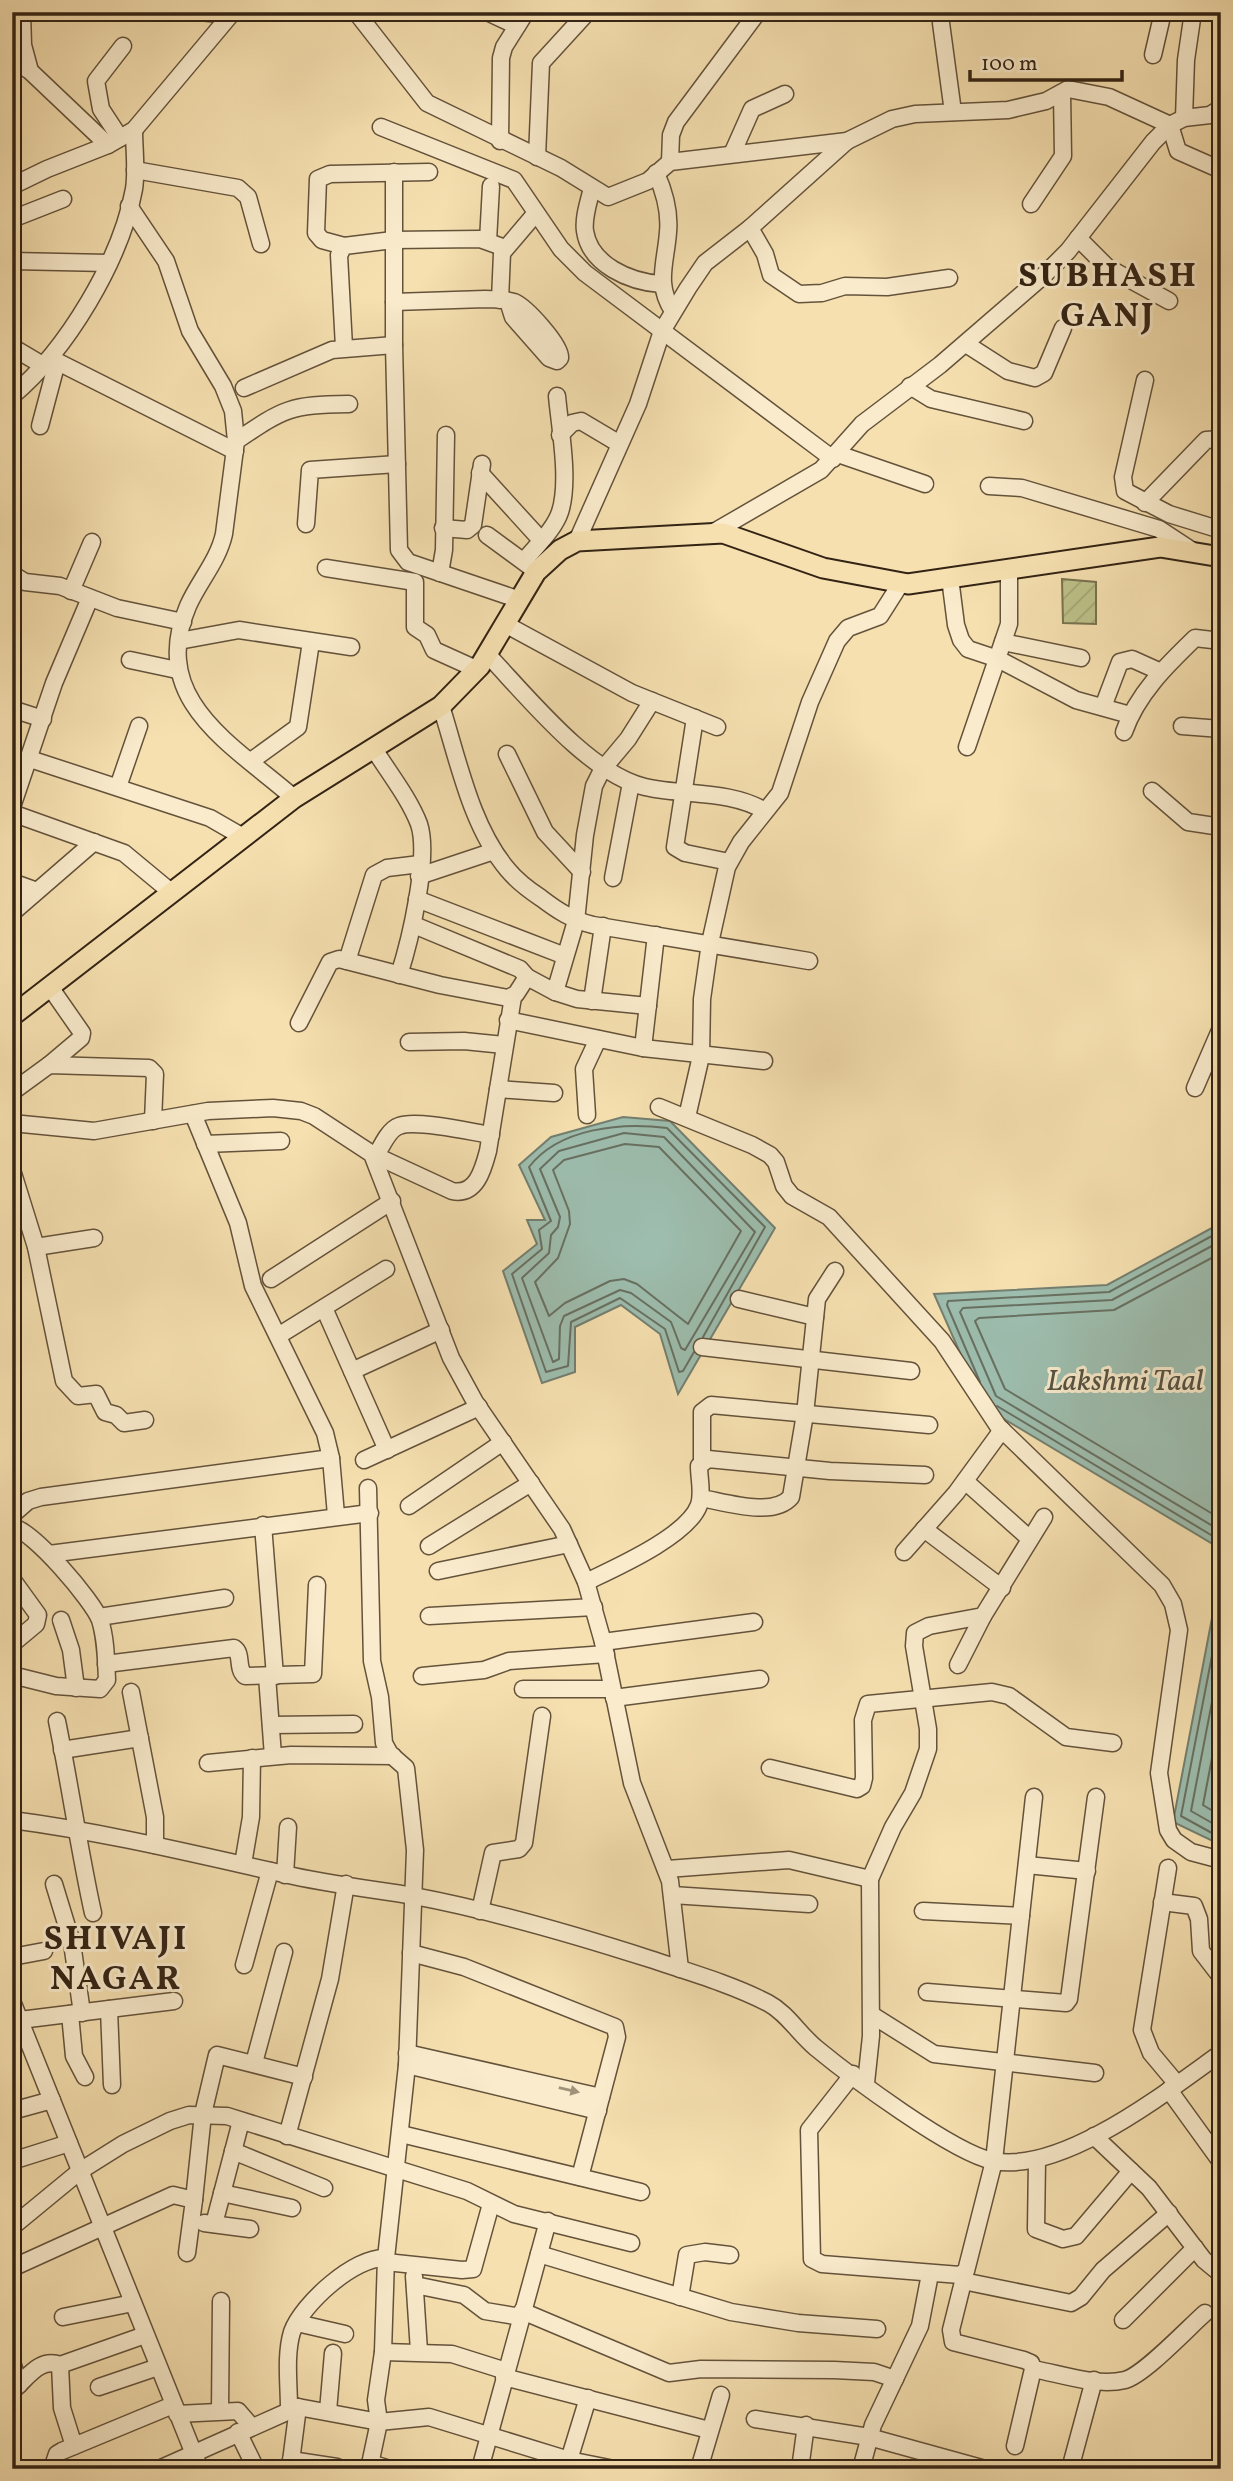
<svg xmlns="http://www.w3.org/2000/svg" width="1233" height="2481" font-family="Vollkorn,serif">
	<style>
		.garden { fill: url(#garden-furrows); stroke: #78724f; stroke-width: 2 }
		.water { fill: #9dbdae; stroke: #737f70; stroke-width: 2 }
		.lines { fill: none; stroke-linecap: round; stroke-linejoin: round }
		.shore { stroke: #687061; stroke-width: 2 }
		.minor-casing { stroke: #64523b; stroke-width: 19 }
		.major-casing { stroke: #332314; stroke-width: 23 }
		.minor { stroke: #f9ebcc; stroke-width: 16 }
		.major { stroke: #f6e0b0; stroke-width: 19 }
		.oneway { fill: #a09179 }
		.labels { text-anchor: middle; stroke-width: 6; stroke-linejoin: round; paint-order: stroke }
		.water-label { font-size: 30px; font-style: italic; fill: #535142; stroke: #f9ebcc }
		.district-label { font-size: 35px; font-weight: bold; letter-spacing: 2px; fill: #332314; stroke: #f9ebcc }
	</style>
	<defs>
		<pattern id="garden-furrows" width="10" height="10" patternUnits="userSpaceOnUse" patternTransform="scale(1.75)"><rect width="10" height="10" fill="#bec28a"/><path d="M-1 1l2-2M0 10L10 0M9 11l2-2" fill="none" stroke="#a4a676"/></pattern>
	</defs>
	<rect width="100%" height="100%" fill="#f6e0b0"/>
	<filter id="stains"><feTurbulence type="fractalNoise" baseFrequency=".00286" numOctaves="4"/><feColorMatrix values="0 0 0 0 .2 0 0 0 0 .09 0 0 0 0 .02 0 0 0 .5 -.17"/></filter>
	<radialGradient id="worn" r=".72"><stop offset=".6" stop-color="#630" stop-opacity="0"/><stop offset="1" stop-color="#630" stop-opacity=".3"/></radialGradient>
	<polygon class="garden" points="1062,579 1096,582 1096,624 1063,623"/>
	<g class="water">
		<polygon points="623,1117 670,1121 775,1228 678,1394 660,1334 621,1305 575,1327 575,1372 542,1383 503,1271 537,1244 527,1220 545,1220 519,1165 551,1137"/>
		<polygon points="1221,1223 1221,1549 984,1407 934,1294 1107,1285"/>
		<polygon points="1221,1571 1221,1845 1173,1822"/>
	</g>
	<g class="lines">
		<g class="shore">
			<polygon points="624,1133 664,1137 755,1232 685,1350 681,1348 671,1322 631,1293 620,1290 564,1316 560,1326 559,1359 553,1362 522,1278 549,1253 551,1235 558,1227 560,1217 540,1169 559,1151"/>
			<polygon points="625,1144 659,1147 741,1231 688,1324 637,1284 624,1279 610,1281 565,1303 549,1316 535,1282 558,1258 570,1224 569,1211 553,1170 564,1160"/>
			<polyline points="1221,1241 1112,1300 963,1308 960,1312 996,1396 1221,1531"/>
			<polyline points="1221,1253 1114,1310 979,1318 975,1321 1005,1389 1221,1519"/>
			<path d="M 694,1352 L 683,1371 L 679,1372 L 665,1329 L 620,1298 L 571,1322 L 568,1366 L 546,1372 L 512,1274 L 542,1249 L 539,1230 L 551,1221 L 529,1167 C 559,1128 621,1122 667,1128 L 765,1227 L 703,1337"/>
			<polyline points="980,1382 947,1305 948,1301 1109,1292 1221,1231"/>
			<polyline points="997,1406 1221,1541"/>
			<polyline points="1221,1609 1181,1816 1221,1838"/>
			<polyline points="1221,1655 1191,1811 1221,1828"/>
			<polyline points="1221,1711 1203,1805 1221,1816"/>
		</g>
		<defs>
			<g id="minor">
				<polyline points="22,12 23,45 30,71"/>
				<polyline points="200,12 220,14"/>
				<polyline points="356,12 427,103 561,168 608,197 648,181 670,162 847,141 892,119 915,114 1008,110 1046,101 1068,89 1109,97 1170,125 1178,151 1221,170"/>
				<polyline points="487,12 517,26"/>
				<polyline points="941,23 953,112"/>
				<polyline points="1153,55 1163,12"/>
				<polyline points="12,60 30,71 108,145"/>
				<polyline points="1184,118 1186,60 1193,12"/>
				<polyline points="381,127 514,180 561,249 585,273 833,459"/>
				<polyline points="120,138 101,109 96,81 123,46"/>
				<polyline points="500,141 501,58 504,47 526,12"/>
				<polyline points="732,154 752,109 785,94"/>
				<polyline points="537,157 541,63 584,16"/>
				<polyline points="670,162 671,135 676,122 758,12"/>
				<polyline points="135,170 238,188 248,197 261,244"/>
				<polyline points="394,172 394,345 399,550 408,562 520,600"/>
				<path d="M 656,173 C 664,191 670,212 668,232 C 666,262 655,284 673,311"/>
				<polyline points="12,186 47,169 108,145 134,130 233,12"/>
				<path d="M 592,188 C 589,201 583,218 585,231 C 590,265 630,282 661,284"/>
				<polyline points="1031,204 1063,156 1062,93"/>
				<path d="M 129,206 L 166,261 L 190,331 L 223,386 L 233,411 L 236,441 L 224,534 C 218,561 199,581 188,606 C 148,700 232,744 294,798"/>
				<polyline points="12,219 63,199"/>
				<polyline points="750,228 765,254 771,275 799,294 822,293 845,286 887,287 949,278"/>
				<polyline points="1078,238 1107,267 1169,301"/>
				<polyline points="488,241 491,186"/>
				<polyline points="344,246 322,240 316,233 318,179 330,174 429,172"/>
				<polyline points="12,261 108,263"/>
				<polyline points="500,300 502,253 536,213"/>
				<path d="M 394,302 L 485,299 C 494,299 505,299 514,302 C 526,307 562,346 560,358 L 557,361 L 549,358 L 513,317 L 508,301"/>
				<polyline points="966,344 1008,371 1035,378 1044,373 1063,328"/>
				<polyline points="12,347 44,366"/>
				<polyline points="344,347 339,255 344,246 393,240 480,239 505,248"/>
				<polyline points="50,358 235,451"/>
				<polyline points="1145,380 1123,477 1125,491 1169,514 1221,530"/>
				<polyline points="910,386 931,399 1024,421"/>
				<polyline points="244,388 332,350 394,345"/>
				<path d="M 12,396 C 67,350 121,260 134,189 C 137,170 134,149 134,130"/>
				<polyline points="40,426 57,362"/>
				<polyline points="560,435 572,423 581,421 618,443"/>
				<path d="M 236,441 C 285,408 289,405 349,404"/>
				<polyline points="838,454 925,484"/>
				<polyline points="480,473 541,540"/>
				<polyline points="989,486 1022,488 1159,529 1191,550"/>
				<polyline points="1145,503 1206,440 1221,439"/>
				<polyline points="306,524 310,470 397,464"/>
				<polyline points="443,528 467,530 473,525 482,464"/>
				<polyline points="714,532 821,470 862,424 940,365 1043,276 1068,251 1153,142 1170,125 1184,118 1210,115 1221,108"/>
				<polyline points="487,535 532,568"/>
				<polyline points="577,541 638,404 662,331 688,288 705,263 750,228 847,141"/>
				<path d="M 524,561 C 536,546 554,530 560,512 C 570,481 560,429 557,396"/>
				<polyline points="326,568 415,582 415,627 427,635 434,650 476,669"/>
				<polyline points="440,573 444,550 446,435"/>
				<polyline points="12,574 25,582 60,586 117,608 183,622"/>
				<polyline points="950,578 956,625 961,640 968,649 998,659 1076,700 1130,715"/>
				<polyline points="71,591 92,542"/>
				<polyline points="505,624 632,693 717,727"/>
				<polyline points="179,641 239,630 351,647"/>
				<polyline points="1003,642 1081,658"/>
				<path d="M 487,654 C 527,696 589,774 645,787 C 685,796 730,790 765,811"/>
				<polyline points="130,660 177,670"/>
				<path d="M 441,706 C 458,759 471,827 508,870 C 517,881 529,890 541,898 C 558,911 572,920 593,925 L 809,961"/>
				<polyline points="1103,707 1120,662 1132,659 1161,672"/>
				<polyline points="12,709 43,719"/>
				<polyline points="695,718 675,847 685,853 729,862"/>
				<polyline points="1182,726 1221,729"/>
				<path d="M 1124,732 C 1137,694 1167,665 1195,638 L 1221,641"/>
				<polyline points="967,747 1009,624 1009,568"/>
				<path d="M 374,749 C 389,773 409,798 419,824 C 430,857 410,941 399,975"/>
				<polyline points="507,754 545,832 582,872"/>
				<polyline points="30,759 210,818 243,837"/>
				<polyline points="251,761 298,727 311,642"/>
				<polyline points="118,787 139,726"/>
				<polyline points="1152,791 1188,822 1221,827"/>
				<polyline points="12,807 54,683 90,598"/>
				<polyline points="12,813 124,853 171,892"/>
				<polyline points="419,876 494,851"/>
				<polyline points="613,878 631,783"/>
				<polyline points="12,882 37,891"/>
				<polyline points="417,899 565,956"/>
				<polyline points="12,913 94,842"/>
				<polyline points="414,925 520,969 527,977"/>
				<polyline points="347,961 374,875 387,868 420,864"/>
				<polyline points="555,992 576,921 585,835 594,786 602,770 628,739 652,701"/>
				<polyline points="592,1001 603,926"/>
				<polyline points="508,1020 643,1048 764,1061"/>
				<polyline points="299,1023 330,962 339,959 440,985 508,998 516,994 527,977 555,992 577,999 648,1006"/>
				<polyline points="409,1042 464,1041 504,1045"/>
				<polyline points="643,1048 656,935"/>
				<polyline points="49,1065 81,1038 82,1033 50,987"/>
				<polyline points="1195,1088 1221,1028"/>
				<polyline points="498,1089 554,1093"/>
				<polyline points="12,1092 49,1065 149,1068 155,1074 153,1121"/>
				<polyline points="659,1107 752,1145 770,1155 776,1162 784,1186 792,1196 829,1217 942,1341 998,1426 1162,1585 1173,1604 1179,1630 1159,1773 1168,1830 1174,1840 1191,1852 1221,1860"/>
				<polyline points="193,1114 238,1223 253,1286 325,1433 331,1458 336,1515"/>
				<polyline points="587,1115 584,1069 598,1039"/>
				<polyline points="687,1117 701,1056 702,999 710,943 727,867 741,842 780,793 810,702 837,641 848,628 880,616 901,583"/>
				<polyline points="12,1123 94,1131 208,1111 273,1108 301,1111 314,1116 372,1154 451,1358 475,1402 562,1529 586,1582 603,1642 632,1783 670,1881 680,1969"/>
				<polyline points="205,1144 281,1141"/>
				<path d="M 372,1154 L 452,1191 C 476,1196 483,1170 488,1151 L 513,997"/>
				<path d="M 376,1156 C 381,1147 389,1129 399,1126 C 416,1119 471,1132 491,1135"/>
				<polyline points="12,1170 36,1247 64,1381 78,1396 96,1394 105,1412 116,1415 124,1423 145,1420"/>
				<polyline points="36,1247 94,1238"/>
				<polyline points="271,1279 392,1201"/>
				<polyline points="739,1299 815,1317"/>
				<polyline points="324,1308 387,1450"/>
				<polyline points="278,1336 386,1269"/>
				<polyline points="702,1347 911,1371"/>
				<polyline points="352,1371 441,1330"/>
				<polyline points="364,1460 479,1407"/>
				<polyline points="702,1462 702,1412 711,1405 929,1425"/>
				<polyline points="965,1481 1030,1539"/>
				<polyline points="368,1488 372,1661 380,1697 384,1743 390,1754 406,1768 415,1850 407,2065 386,2258 383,2352 376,2400 379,2422 369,2469"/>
				<path d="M 701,1498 C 725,1502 773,1518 791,1497 L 805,1414 L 817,1299 L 835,1271"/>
				<polyline points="409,1506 503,1442"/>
				<polyline points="12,1515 28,1501 41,1497 331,1458"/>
				<polyline points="263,1525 275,1676"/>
				<path d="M 12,1527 C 32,1529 93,1601 100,1620 C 106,1639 106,1660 107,1680 L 100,1689 L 56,1686 L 12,1675"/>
				<polyline points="924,1529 1002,1588"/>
				<polyline points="429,1546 531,1483"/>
				<polyline points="904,1552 956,1493 1002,1430"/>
				<polyline points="49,1554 370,1513"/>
				<polyline points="438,1571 569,1544"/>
				<polyline points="12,1579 38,1615 36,1624 12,1644"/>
				<path d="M 586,1582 C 615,1568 688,1536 699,1505 C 703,1493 699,1479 699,1466 L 708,1459 L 830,1471 L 925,1475"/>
				<polyline points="429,1616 594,1607"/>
				<polyline points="99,1617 225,1598"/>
				<polyline points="61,1620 71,1650 76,1688"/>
				<polyline points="603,1642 754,1622"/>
				<path d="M 106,1664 L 234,1648 C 243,1654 236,1668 245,1676 L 313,1674 L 317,1585"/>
				<polyline points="958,1665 983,1616"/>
				<polyline points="267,1676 273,1756"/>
				<polyline points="422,1676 484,1670 509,1661 606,1654"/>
				<polyline points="523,1689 612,1689"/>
				<polyline points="131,1692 155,1817 155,1845"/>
				<polyline points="614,1698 760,1679"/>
				<path d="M 57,1721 C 70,1785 79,1849 93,1913"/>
				<polyline points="271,1725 354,1724"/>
				<polyline points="62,1750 140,1738"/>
				<polyline points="208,1763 291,1755 393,1756"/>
				<polyline points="770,1768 857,1789 862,1786 864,1778 863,1720 868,1704 992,1692 1009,1696 1066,1737 1113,1743"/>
				<path d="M 12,1820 C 104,1832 194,1854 284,1874 C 327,1884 371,1889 414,1896 C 494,1911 572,1934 650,1959 C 689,1972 731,1984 768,2003 C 787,2013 799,2034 816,2048 C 850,2076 953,2153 993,2161 C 1063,2174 1166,2092 1221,2053"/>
				<polyline points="243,1864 251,1817 252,1758"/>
				<polyline points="1027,1865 1087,1871"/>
				<polyline points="1168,1868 1142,2030 1151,2053 1177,2084"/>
				<polyline points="667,1869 789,1860 870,1879"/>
				<polyline points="285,1875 288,1827"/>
				<polyline points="54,1884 72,1943 82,2013"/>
				<polyline points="672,1895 809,1904"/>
				<polyline points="1162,1902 1194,1906 1199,1919 1201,1951 1221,1977"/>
				<polyline points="480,1911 493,1853 519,1849 524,1843 542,1716"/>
				<polyline points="923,1911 1021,1916"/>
				<polyline points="411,1953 464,1967 615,2027 617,2037 580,2177"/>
				<polyline points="12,1957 44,1951"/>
				<polyline points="244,1965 270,1871"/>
				<polyline points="927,1992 1066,2003 1069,1999 1096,1797"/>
				<polyline points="12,2001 200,2469"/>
				<polyline points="109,2009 112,2085"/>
				<polyline points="70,2014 74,2056 85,2077"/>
				<polyline points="872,2015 934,2054 1095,2073"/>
				<polyline points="20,2020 174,2001"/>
				<polyline points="407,2053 601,2097"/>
				<polyline points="254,2063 284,1952"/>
				<polyline points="407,2065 598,2111"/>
				<polyline points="853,2074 809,2130 812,2259 822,2264 960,2275 966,2271 994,2161 1034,1797"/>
				<polyline points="866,2083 871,2036 870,1879 893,1827 913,1793 928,1749 928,1729 914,1646 915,1633 929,1626 983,1616 1044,1517"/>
				<polyline points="1169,2090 1221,2162"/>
				<polyline points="12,2111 52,2100"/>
				<polyline points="401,2134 641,2192"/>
				<polyline points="287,2136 330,1979 346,1884"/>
				<polyline points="1094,2136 1149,2188 1204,2260 1221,2274"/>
				<polyline points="233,2151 324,2188"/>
				<polyline points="1037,2160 1036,2229 1063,2239 1076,2236 1131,2171"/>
				<polyline points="12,2161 69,2143"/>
				<polyline points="222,2193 292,2208"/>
				<polyline points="194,2200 203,2114 217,2055 304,2077"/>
				<polyline points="204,2223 250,2229"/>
				<polyline points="214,2224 241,2121"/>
				<polyline points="12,2227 80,2171 123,2144 170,2121 189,2115 227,2116 467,2191 514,2214 631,2243"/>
				<polyline points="539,2254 731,2312 798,2323 877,2329"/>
				<polyline points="386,2262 462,2270 473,2269 491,2204"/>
				<polyline points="12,2268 173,2195 194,2200 187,2253"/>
				<polyline points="965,2274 951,2330 953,2342 1024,2360 1031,2363 1033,2369 1015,2446"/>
				<polyline points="414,2276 419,2351"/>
				<polyline points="963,2281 1071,2303 1081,2297 1103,2270 1169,2213"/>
				<polyline points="415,2285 464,2295 485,2311 521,2317"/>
				<polyline points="680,2297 687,2255 705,2252 730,2255"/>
				<polyline points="522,2311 669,2373 701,2369 834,2370 874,2372 895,2379"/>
				<polyline points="63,2317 133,2303"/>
				<polyline points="1123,2320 1195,2248"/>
				<polyline points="297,2323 345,2334"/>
				<polyline points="383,2352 452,2354 506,2371"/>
				<polyline points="12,2362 19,2385"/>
				<path d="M 1033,2369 C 1061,2374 1097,2387 1125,2380 C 1144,2375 1188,2328 1205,2313"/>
				<polyline points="504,2377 709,2430"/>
				<polyline points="99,2387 158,2367"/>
				<path d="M 12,2391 C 27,2379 39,2357 60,2365"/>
				<path d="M 289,2408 C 289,2385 285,2355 292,2332 C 302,2304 355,2256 386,2258"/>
				<polyline points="220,2411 221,2301"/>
				<polyline points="328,2411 333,2353"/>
				<polyline points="177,2414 238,2411 251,2426"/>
				<polyline points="755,2419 869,2437 985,2469"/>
				<polyline points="238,2432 256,2469"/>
				<polyline points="74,2446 62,2408 60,2365 145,2335"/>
				<polyline points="291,2460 337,2467"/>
				<polyline points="569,2460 588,2398"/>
				<polyline points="370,2463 390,2469"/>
				<polyline points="52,2469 57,2454 62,2451 173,2405"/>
				<polyline points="159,2469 298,2407 379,2422 429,2417 569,2460 614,2469"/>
				<polyline points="290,2469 298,2407"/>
				<polyline points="480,2469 548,2221"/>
				<polyline points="699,2469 721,2395"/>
				<polyline points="800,2469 806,2425"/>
				<polyline points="861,2469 873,2425 920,2326 930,2274"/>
				<polyline points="1070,2469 1094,2380"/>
			</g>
			<polyline id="major" points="12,1016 294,798 441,706 480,666 536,572 560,550 577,541 723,533 823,568 908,584 1160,547 1221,557"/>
		</defs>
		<use href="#minor" class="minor-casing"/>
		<use href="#major" class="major-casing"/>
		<use href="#minor" class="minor"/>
		<use href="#major" class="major"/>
	</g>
	<defs><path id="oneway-solid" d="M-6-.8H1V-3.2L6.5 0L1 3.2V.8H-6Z" transform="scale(1.75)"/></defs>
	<use class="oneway" href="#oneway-solid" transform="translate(569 2090) rotate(13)"/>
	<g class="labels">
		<g class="water-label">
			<text x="1125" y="1390">Lakshmi Taal</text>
		</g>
		<g class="district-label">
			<text x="1108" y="286">SUBHASH<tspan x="1108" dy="40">GANJ</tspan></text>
			<text x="116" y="1949">SHIVAJI<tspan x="116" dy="40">NAGAR</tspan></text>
		</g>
	</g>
	<rect width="1233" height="2481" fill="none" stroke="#f6e0b0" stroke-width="42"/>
	<rect x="14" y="14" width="1205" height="2453" fill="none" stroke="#332314" stroke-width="3.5"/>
	<rect x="21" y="21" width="1191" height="2439" fill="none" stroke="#332314" stroke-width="2"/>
	<path d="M970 70v10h152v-10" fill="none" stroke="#332314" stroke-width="3.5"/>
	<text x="981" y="70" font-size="21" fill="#332314" stroke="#f9ebcc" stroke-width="5" paint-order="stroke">100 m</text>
	<rect width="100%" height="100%" filter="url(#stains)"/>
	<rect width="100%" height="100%" fill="url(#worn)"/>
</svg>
